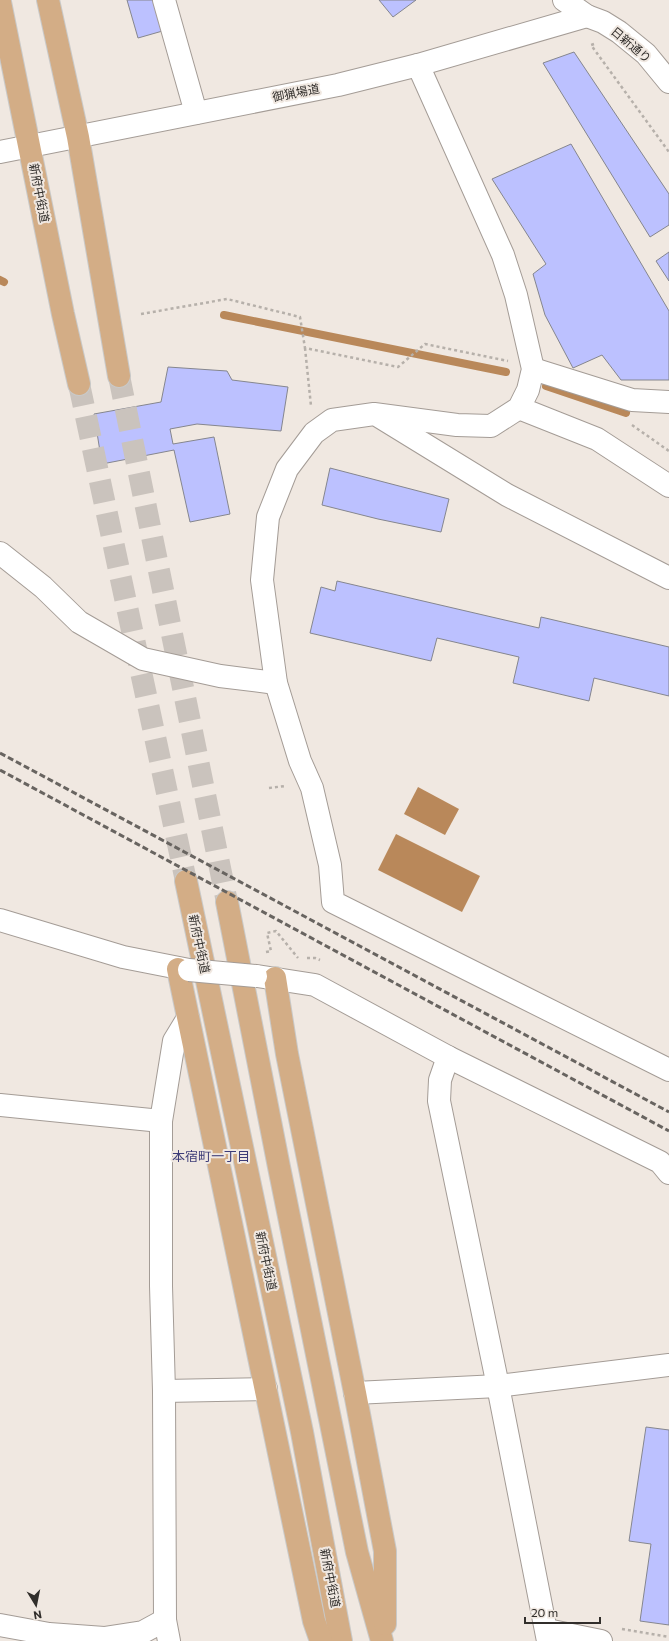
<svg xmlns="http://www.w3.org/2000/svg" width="669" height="1641" font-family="Commissioner,'Noto Sans JP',sans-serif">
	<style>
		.water { fill: #b9885a }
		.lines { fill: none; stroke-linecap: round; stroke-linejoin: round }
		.stream { stroke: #b9885a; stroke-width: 8 }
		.building { fill: #bcc1ff; stroke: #85868e }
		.major-tunnel { stroke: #cac3bd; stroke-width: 22; stroke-dasharray: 22 11; stroke-linecap: butt }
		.minor-casing { stroke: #a49c96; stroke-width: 24 }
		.major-casing { stroke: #c9c9c8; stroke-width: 24 }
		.path { stroke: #b6b0aa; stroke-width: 2.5; stroke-dasharray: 3 3; stroke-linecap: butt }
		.minor { stroke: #fff; stroke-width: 22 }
		.major { stroke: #d3ad86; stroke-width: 22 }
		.rail { stroke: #686460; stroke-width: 3; stroke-dasharray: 6 3; stroke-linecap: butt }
		.minor-bridge-casing { stroke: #a49c96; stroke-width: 24; stroke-linecap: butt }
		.minor-bridge { stroke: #fff; stroke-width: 22 }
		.labels { text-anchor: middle; stroke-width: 4; stroke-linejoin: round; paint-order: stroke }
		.street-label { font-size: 12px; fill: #312e2b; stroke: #f0e8e1 }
		.neighbourhood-label { font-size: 13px; fill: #3c3b77; stroke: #f0e8e1 }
	</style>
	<rect width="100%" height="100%" fill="#f0e8e1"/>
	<g class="water">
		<polygon points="418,787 459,809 445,835 404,814"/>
		<polygon points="396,834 480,876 462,912 378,870"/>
	</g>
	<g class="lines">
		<g class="stream">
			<polyline points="0,280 4,282"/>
			<polyline points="224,315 506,372"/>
			<polyline points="546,386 626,413"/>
		</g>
	</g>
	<g class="building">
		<polygon points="127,0 165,0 173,28 138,38"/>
		<polygon points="379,0 416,0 393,17"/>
		<polygon points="574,52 669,194 669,225 650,237 543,63"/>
		<polygon points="571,144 669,311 669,380 621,380 602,355 573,368 545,315 533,274 546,264 492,179"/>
		<polygon points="669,252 669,281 656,261"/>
		<polygon points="168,367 227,371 232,380 288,387 281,431 197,424 170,429 173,444 214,437 230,514 190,522 174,450 102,464 94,414 161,402"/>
		<polygon points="330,468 449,499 441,532 378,519 322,505"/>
		<polygon points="337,581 539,628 541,617 669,647 669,696 594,678 589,701 513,683 519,657 437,638 431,661 310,633 321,587 335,591"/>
		<polygon points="646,1427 669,1430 669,1625 640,1621 651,1544 629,1541"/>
	</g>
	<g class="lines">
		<g class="major-tunnel">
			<polyline points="119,376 227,902"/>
			<polyline points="79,384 186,881"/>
		</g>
		<defs>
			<g id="minor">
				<polyline points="164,0 196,113"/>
				<polyline points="564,0 587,16 603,22 619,32 646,54 669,82"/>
				<polyline points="418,65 503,255 516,295 533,369 528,390 519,408 491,426 457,425 374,414 332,420 314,433 287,469 268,517 262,580 276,683 300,761 312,788 330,865 333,902 669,1070"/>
				<polyline points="0,152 338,85 418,65 587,16"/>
				<polyline points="533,369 632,400 669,402"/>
				<polyline points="519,408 597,439 669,486"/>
				<polyline points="380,417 507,495 669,578"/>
				<polyline points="0,553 43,587 79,622 143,659 220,676 276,683"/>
				<polyline points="0,920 123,957 189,970"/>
				<polyline points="257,976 315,985 448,1057 660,1162 669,1173"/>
				<polyline points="448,1057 440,1080 439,1101 498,1386 548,1641"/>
				<polyline points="0,1105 161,1121"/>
				<polyline points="164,1391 266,1389"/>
				<polyline points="355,1393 498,1386 669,1365"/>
				<polyline points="0,1625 49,1634 104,1638 143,1632 165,1620"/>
				<polyline points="547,1630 601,1641"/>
				<polyline points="169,1641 165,1620 164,1391 161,1286 161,1121 174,1041 188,1018"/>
			</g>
			<g id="major">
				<polyline points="48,0 78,137 119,376"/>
				<polyline points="0,2 63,314 79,384"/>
				<polyline points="186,881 302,1432 341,1641"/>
				<polyline points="227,902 279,1167 357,1552 382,1641"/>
				<polyline points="178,969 314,1621 321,1641"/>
				<polyline points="275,978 287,1054 355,1393 385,1551 385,1624"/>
			</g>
		</defs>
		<use href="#minor" class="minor-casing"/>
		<use href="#major" class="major-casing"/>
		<g class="path">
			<polyline points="594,44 591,45 669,152"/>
			<polyline points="141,314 227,299 300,317 305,348 398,367 425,344 508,361"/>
			<polyline points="305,348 311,406"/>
			<polyline points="632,425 669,451"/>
			<polyline points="269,788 285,786"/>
			<polyline points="266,952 271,951 267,933 276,931 298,958"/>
			<polyline points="307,958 315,958 320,960"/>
			<polyline points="622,1629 669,1637"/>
		</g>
		<use href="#minor" class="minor"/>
		<use href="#major" class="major"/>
		<g class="rail">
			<polyline points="0,753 669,1112"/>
			<polyline points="0,770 669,1131"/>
		</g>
		<defs>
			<polyline id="minor-bridge" points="189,970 256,976"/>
		</defs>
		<use href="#minor-bridge" class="minor-bridge-casing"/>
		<use href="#minor-bridge" class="minor-bridge"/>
	</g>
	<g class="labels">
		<g class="street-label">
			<text transform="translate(631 45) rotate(40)" y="4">日新通り</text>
			<text transform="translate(296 93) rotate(-11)" y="4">御猟場道</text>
			<text transform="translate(39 193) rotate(79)" y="4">新府中街道</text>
			<text transform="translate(199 944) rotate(78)" y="4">新府中街道</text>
			<text transform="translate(266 1261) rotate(78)" y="4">新府中街道</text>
			<text transform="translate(330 1578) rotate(79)" y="4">新府中街道</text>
		</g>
		<g class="neighbourhood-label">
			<text x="211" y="1161">本宿町一丁目</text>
		</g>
	</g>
	<g transform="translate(36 1605) rotate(170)" stroke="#f0e8e1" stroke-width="3" paint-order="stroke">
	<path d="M0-3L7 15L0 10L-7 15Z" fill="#312e2b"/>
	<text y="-6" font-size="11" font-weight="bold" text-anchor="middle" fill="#312e2b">N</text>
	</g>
	<path d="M525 1617v6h75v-6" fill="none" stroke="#312e2b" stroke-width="2"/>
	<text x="531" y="1617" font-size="12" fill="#312e2b" stroke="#f0e8e1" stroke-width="3" paint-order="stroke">20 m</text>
</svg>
